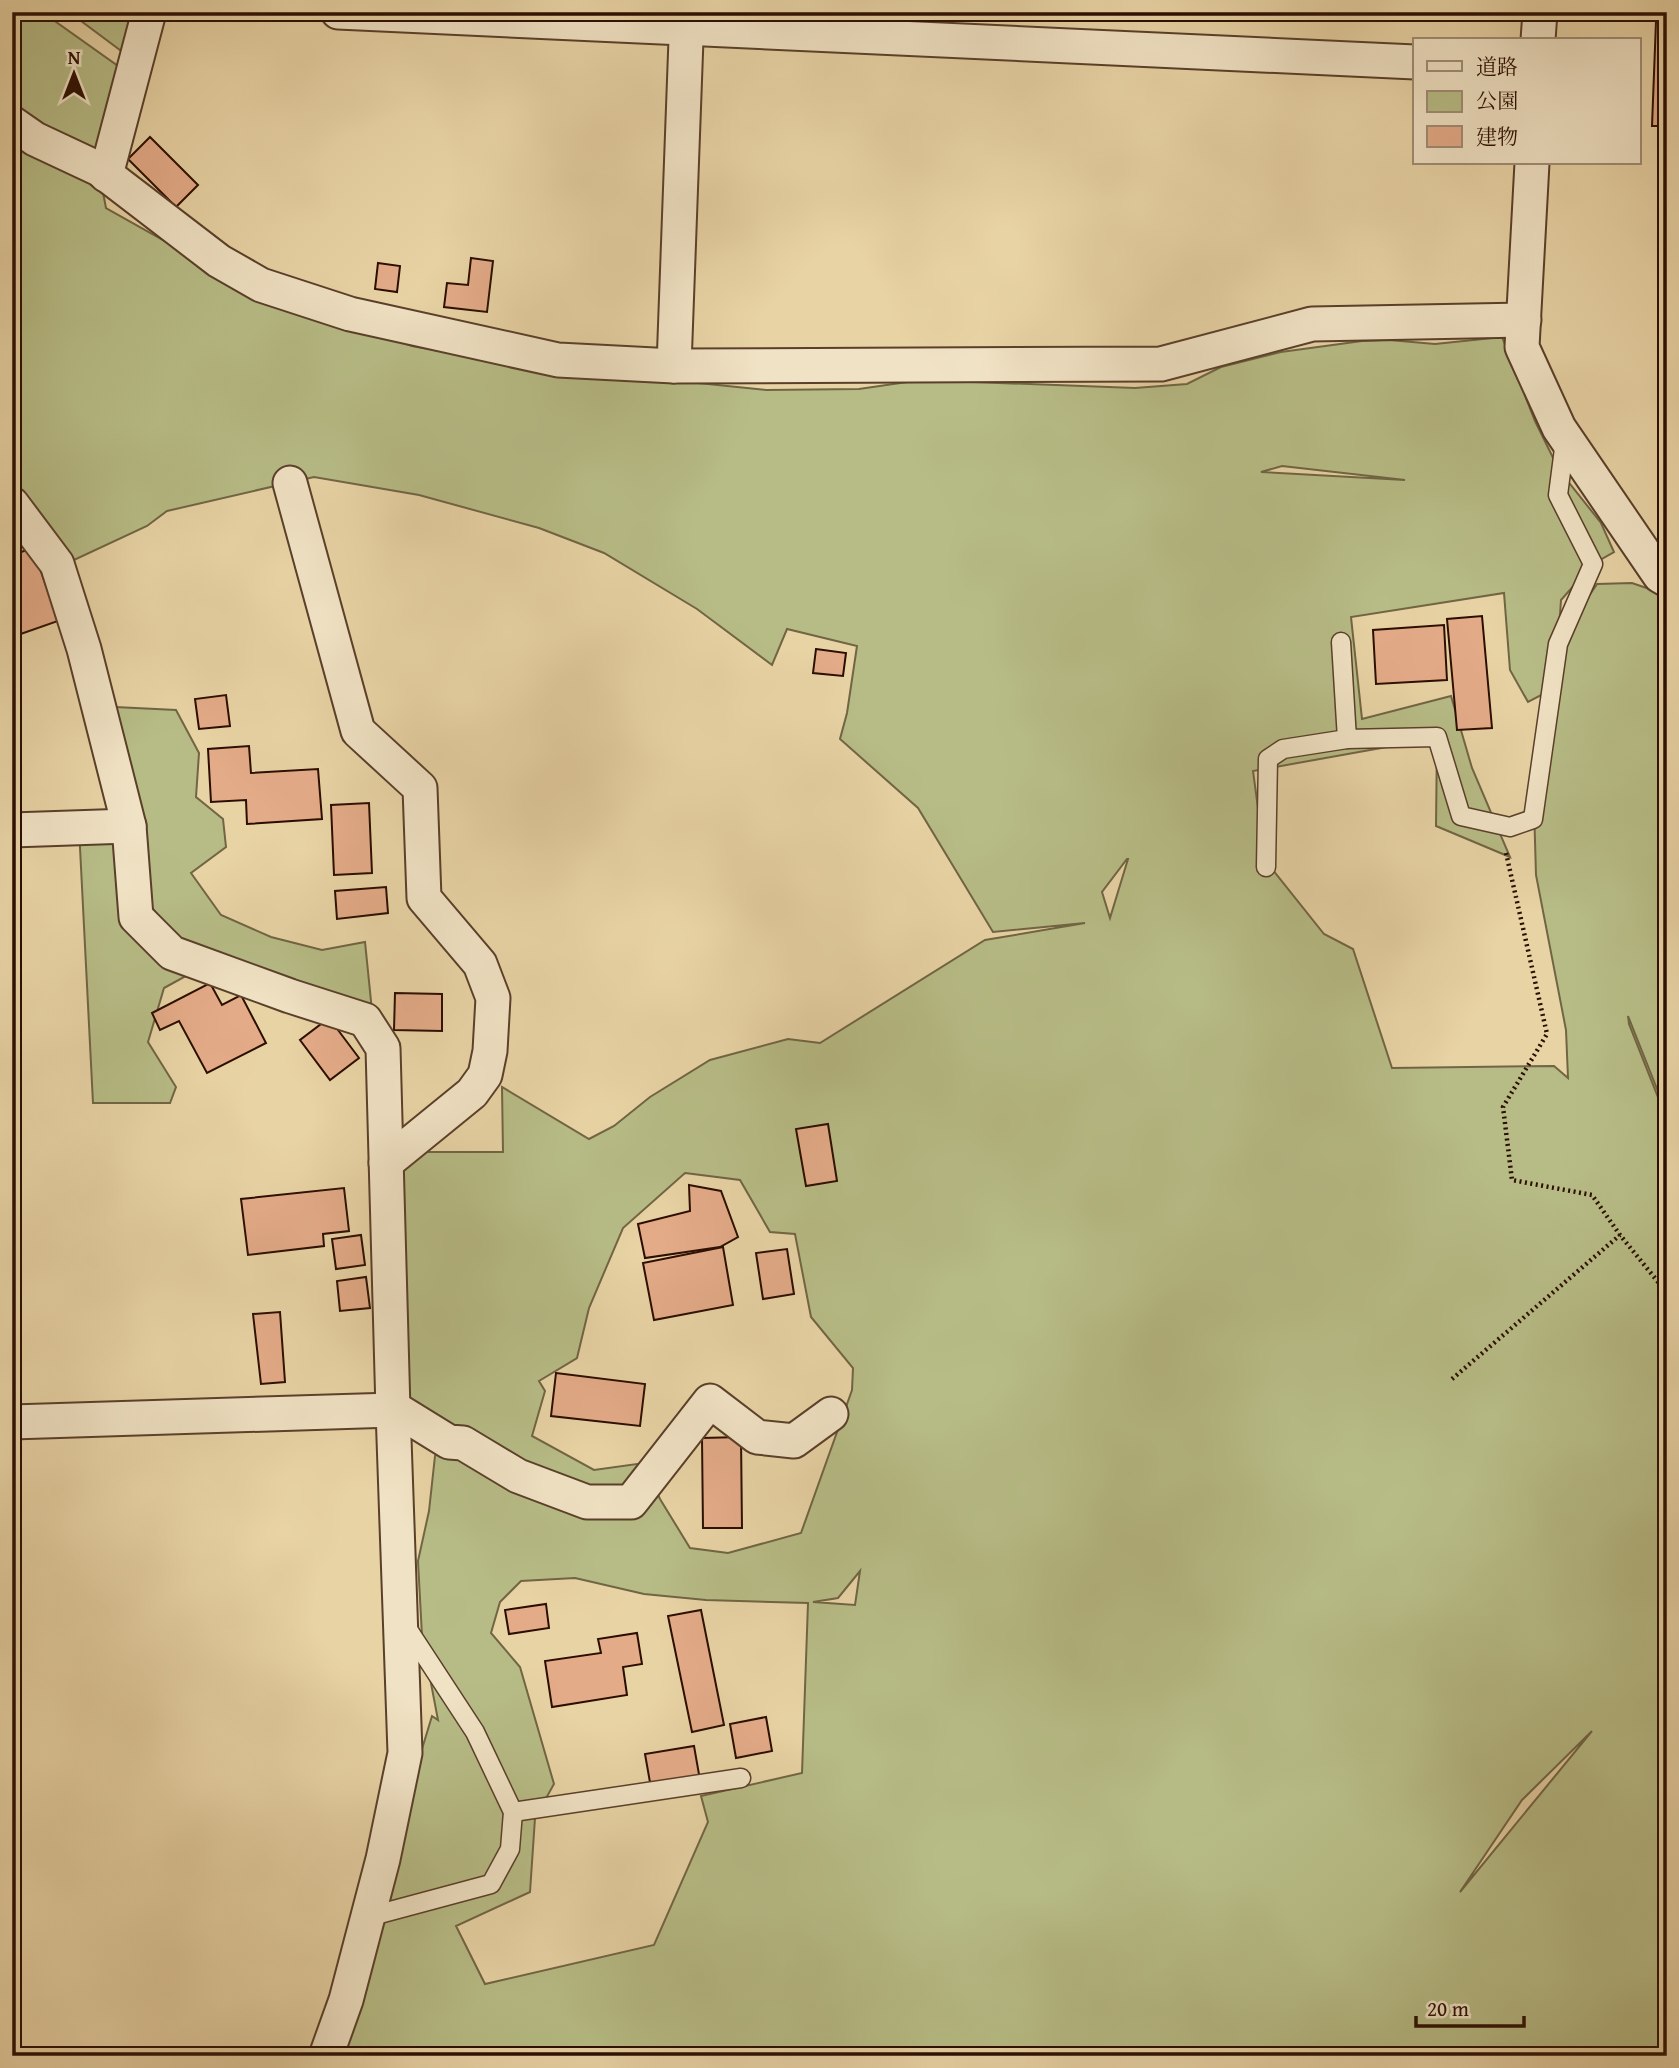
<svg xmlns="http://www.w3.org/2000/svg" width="1679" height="2068" font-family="'Gentium Book Plus','Noto Serif JP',serif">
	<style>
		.green { fill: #b7bc86; stroke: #716544; stroke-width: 2; fill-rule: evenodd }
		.building { fill: #e4ab88; stroke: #2b0e01; stroke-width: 2 }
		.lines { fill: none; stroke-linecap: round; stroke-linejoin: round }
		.service-casing { stroke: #5a3f2a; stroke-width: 21 }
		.minor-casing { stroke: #5a3f2a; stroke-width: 37 }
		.path { stroke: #2b0e01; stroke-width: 4.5; stroke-dasharray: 2 3.5; stroke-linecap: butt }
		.service { stroke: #f0e2c4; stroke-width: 18 }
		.minor { stroke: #f0e2c4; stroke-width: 33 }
	</style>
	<rect width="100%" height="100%" fill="#e8d3a5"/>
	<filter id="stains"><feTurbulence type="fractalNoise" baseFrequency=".00286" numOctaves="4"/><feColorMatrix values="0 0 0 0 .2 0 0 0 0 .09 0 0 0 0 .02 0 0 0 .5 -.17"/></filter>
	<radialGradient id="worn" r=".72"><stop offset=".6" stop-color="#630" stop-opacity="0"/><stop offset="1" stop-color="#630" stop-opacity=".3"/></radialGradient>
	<g class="green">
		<path d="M 12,12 L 42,12 L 125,71 L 102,187 L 106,208 L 284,308 L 369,331 L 412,346 L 490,360 L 571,370 L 766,390 L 859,389 L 921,380 L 1135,388 L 1187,384 L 1221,367 L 1281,352 L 1362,341 L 1389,340 L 1435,344 L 1502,337 L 1535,421 L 1559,470 L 1601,523 L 1614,552 L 1593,564 L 1561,600 L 1558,644 L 1549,691 L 1528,702 L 1510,670 L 1504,593 L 1351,617 L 1362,719 L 1451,696 L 1472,768 L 1510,857 L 1436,826 L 1437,738 L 1253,771 L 1265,860 L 1324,934 L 1353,949 L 1392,1068 L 1554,1066 L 1568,1078 L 1566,1030 L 1536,875 L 1534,807 L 1553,675 L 1581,608 L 1597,584 L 1632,583 L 1667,595 L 1667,1114 L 1628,1016 L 1629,1024 L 1667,1120 L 1667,2056 L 329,2056 L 432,1716 L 438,1720 L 422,1636 L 418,1561 L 429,1511 L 435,1456 L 449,1442 L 402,1413 L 397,1172 L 417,1152 L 503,1152 L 502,1087 L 589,1139 L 614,1126 L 650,1097 L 710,1060 L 788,1039 L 820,1043 L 985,940 L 1085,923 L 993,932 L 918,808 L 840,739 L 847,713 L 857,646 L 787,629 L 772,665 L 697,609 L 604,553 L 539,528 L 419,495 L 314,477 L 167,511 L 147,526 L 74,560 L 12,483 ZM 1282,466 L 1405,480 L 1261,472 ZM 1127,859 L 1128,859 L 1110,918 L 1102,892 ZM 685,1173 L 740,1180 L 770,1232 L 795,1234 L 811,1317 L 853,1368 L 852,1390 L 801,1533 L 728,1553 L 690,1548 L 660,1499 L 644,1463 L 594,1470 L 532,1436 L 545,1391 L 539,1381 L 577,1358 L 589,1308 L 623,1228 ZM 860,1571 L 855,1605 L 813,1602 L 838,1598 ZM 575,1578 L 644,1594 L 706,1600 L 808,1603 L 802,1773 L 701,1796 L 708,1822 L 654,1945 L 485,1984 L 456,1926 L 530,1892 L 535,1818 L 554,1784 L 520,1667 L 491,1633 L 500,1602 L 521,1581 ZM 1592,1731 L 1460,1892 L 1522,1800 Z"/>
		<polygon points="69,12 141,12 132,59"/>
		<polygon points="115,707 176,710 199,753 196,797 223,819 226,847 191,873 221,915 271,937 322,950 365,942 372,1011 237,965 173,935 148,902"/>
		<polygon points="120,827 144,925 195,971 164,988 148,1042 176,1087 170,1103 93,1103 79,828"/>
	</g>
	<g class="building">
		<polygon points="1656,21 1667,22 1667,126 1652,126"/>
		<polygon points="150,137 198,185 176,207 128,159"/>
		<polygon points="471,258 493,261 487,312 444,307 447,283 468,285"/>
		<polygon points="378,263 400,266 397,292 375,289"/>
		<polygon points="33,548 58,621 12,637 12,555"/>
		<polygon points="1482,616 1492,728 1457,730 1447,619"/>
		<polygon points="1444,625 1447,680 1376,684 1373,630"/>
		<polygon points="816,649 846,653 843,676 813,673"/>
		<polygon points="226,695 230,726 199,729 195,699"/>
		<polygon points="249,746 251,773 318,769 322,819 247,824 246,800 211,802 208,749"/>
		<polygon points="369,803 372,873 334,875 331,805"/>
		<polygon points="386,887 388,913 337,919 335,891"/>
		<polygon points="210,983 222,1005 241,995 266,1043 207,1073 179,1021 160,1030 152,1013"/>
		<polygon points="395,993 442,994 442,1031 394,1030"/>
		<polygon points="329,1018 359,1058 330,1080 300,1040"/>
		<polygon points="828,1124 837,1181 806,1186 796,1129"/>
		<polygon points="689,1185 721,1191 738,1237 720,1247 645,1258 638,1224 690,1211"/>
		<polygon points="344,1188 349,1231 323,1234 324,1246 248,1255 241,1199"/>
		<polygon points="361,1235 365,1265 336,1269 332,1239"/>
		<polygon points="723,1247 733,1305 654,1320 643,1263"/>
		<polygon points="787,1249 794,1294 763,1299 756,1253"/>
		<polygon points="366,1277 370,1308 340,1311 337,1281"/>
		<polygon points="280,1312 285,1382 261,1384 253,1314"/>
		<polygon points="556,1373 645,1384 640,1426 551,1416"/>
		<polygon points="741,1437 742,1528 703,1528 702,1438"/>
		<polygon points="546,1604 549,1628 509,1634 505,1610"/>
		<polygon points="701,1610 724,1725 692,1732 668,1616"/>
		<polygon points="637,1633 642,1664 623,1667 627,1695 552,1707 545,1661 601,1653 598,1639"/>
		<polygon points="766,1717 772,1751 736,1758 730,1724"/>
		<polygon points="694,1746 700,1780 651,1788 645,1754"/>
	</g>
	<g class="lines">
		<defs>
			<g id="service">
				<polyline points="1341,642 1347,739 1437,737 1461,816 1510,827 1533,819 1558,644 1593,564 1558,495 1565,441"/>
				<polyline points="1266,867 1268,759 1283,749 1347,739"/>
				<polyline points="513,1812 741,1778"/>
				<polyline points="368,1917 491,1884 510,1849 513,1812 475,1732 405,1625"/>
			</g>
			<g id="minor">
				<polyline points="338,12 1415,62"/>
				<polyline points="1538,40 1540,12"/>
				<polyline points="12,123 35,139 99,169 219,261 261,285 350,314 558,360 674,366 1161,364 1312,324 1524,320"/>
				<polyline points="1532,163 1522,347 1559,428 1660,576 1667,580"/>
				<polyline points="106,175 149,12"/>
				<polyline points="674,366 687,12"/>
				<polyline points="290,483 358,731 420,788 424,898 480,964 493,998 490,1051 485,1075 472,1093 386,1163"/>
				<polyline points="12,504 57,564 84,649 129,826 136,917 172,953 290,996 365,1020 383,1048 393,1410 405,1753 383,1859 346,2000 326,2056"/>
				<polyline points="12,830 129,826"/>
				<polyline points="12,1422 393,1410 402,1413 449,1442 463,1443 518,1476 587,1502 631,1502 710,1401 757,1437 794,1441 831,1414"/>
			</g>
		</defs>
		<use href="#service" class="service-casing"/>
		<use href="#minor" class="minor-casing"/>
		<g class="path">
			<polyline points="1506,853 1547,1034 1503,1107 1512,1180 1592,1195 1620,1235 1663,1288 1667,1287"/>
			<polyline points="1452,1379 1620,1235"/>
		</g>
		<use href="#service" class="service"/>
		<use href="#minor" class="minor"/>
	</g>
	<rect width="1679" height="2068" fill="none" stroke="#e8d3a5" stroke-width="42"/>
	<rect x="14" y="14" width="1651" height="2040" fill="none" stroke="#2b0e01" stroke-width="3.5"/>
	<rect x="21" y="21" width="1637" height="2026" fill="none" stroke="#2b0e01" stroke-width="2"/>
	<rect x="1413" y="38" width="228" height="126" fill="#f0e2c4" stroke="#a18d76" stroke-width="2"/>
	<rect x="1427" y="61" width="35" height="10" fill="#f0e2c4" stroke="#a18d76" stroke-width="2"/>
	<text x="1476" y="74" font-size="21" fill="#2b0e01">道路</text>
	<rect x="1427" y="91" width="35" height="21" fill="#b7bc86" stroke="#a18d76" stroke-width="2"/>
	<text x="1476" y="108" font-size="21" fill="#2b0e01">公園</text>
	<rect x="1427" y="126" width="35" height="21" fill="#e4ab88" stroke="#a18d76" stroke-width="2"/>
	<text x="1476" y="144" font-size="21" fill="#2b0e01">建物</text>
	<g transform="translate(74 74)" stroke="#f0e2c4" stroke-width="5" paint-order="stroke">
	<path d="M0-5L12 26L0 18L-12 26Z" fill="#2b0e01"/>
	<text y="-10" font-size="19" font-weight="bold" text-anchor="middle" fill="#2b0e01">N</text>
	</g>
	<path d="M1416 2016v10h108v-10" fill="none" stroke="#2b0e01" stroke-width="3.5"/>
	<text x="1427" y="2016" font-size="21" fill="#2b0e01" stroke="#f0e2c4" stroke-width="5" paint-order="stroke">20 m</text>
	<rect width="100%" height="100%" filter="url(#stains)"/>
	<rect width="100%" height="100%" fill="url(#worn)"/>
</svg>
